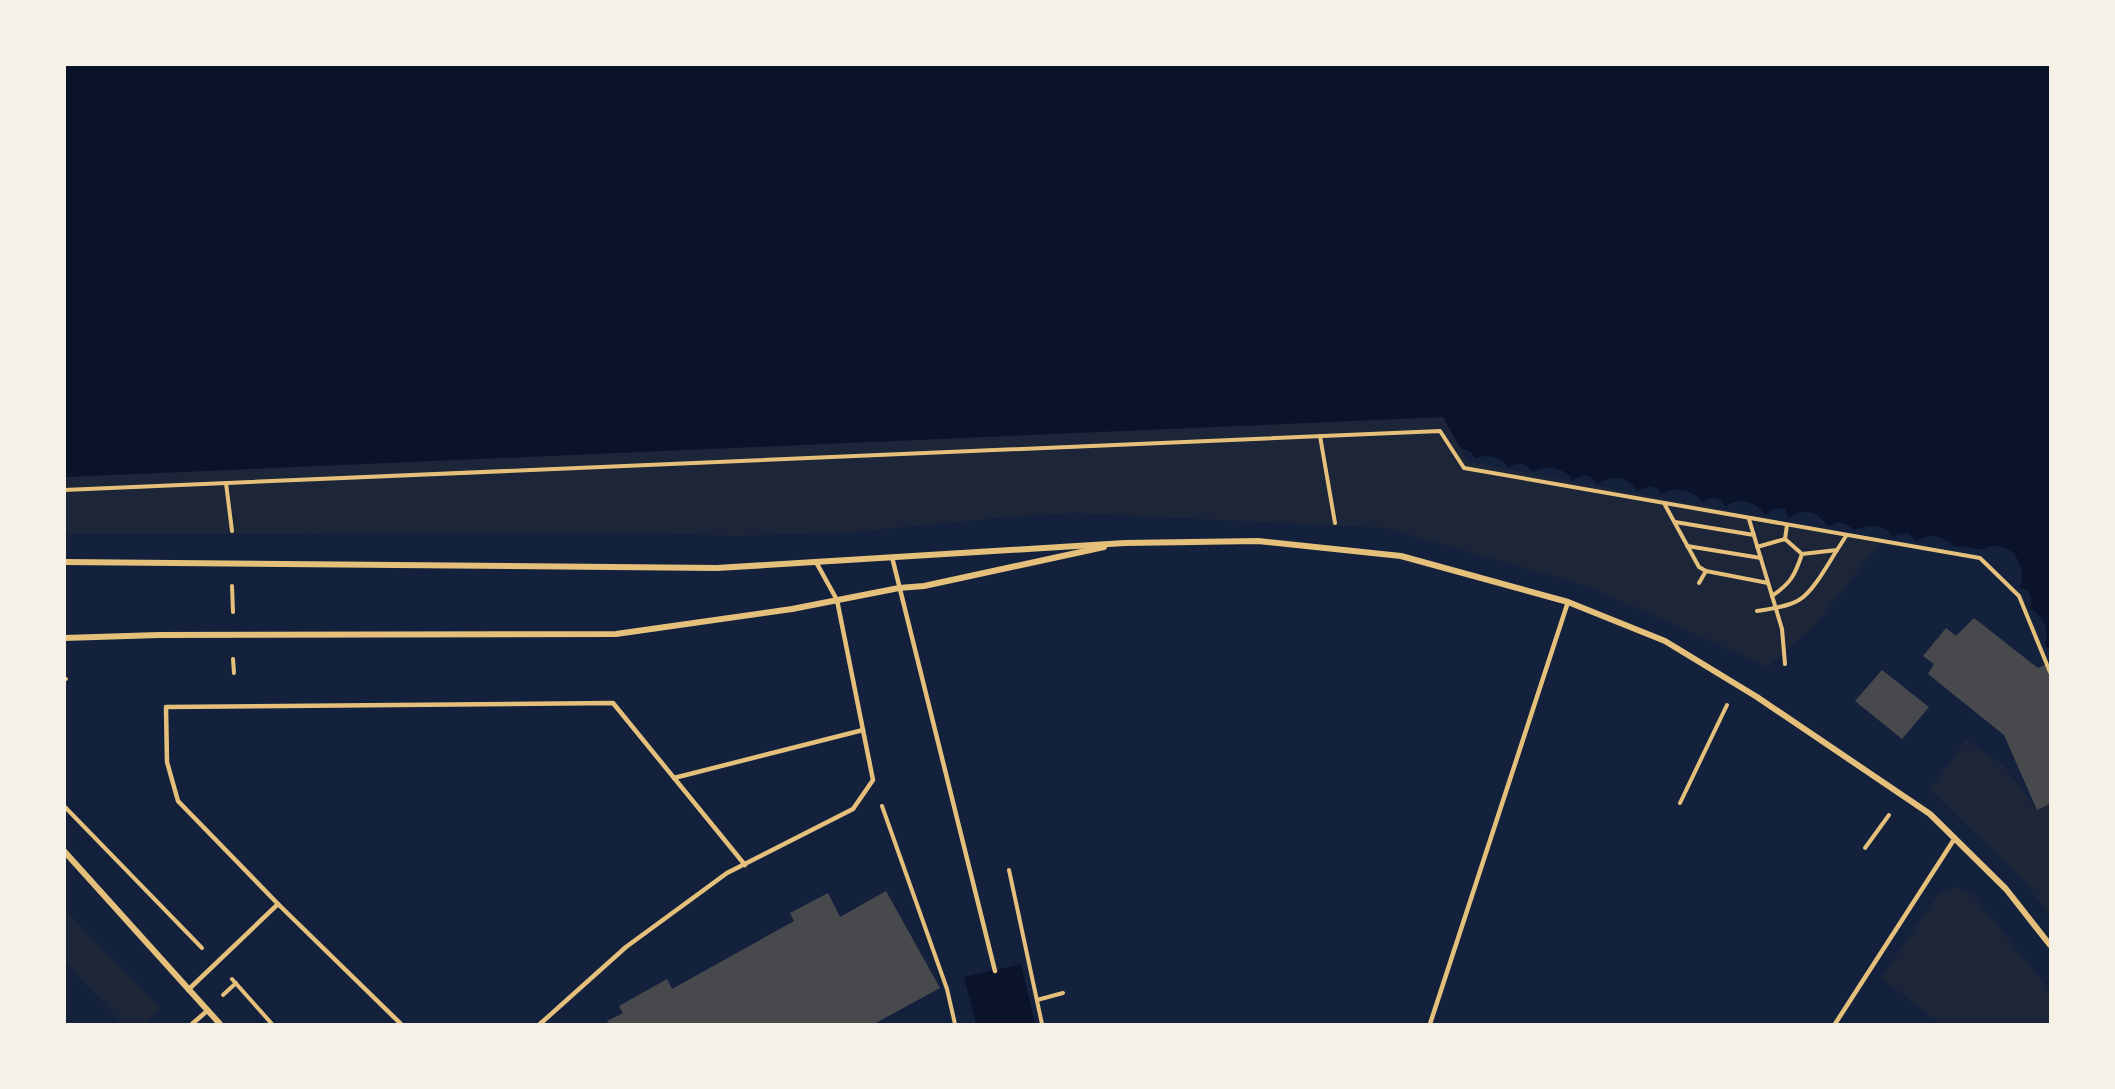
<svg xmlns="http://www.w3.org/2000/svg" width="2115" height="1089" font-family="Karla,sans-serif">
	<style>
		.green { fill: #1d2539 }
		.water { fill: #0b132b }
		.building { fill: #48494c }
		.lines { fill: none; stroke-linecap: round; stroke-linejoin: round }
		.path { stroke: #e5c07b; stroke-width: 4 }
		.service { stroke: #e5c07b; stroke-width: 4.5 }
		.minor { stroke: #e5c07b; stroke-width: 6 }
	</style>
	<rect width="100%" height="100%" fill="#14213d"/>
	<g class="green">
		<polygon points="1443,417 1468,462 1751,515 1881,542 1814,626 1768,667 1590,587 1386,528 1074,513 1008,517 855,532 735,536 655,533 65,534 64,477"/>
		<polygon points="1966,739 2005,767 2037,810 2050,803 2050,916 2024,881 1930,790"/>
		<polygon points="1956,887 1973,895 2050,991 2050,1024 1941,1024 1881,978 1940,892"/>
		<polygon points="65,910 160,1008 145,1024 123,1024 65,962"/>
	</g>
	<g class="water">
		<path d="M 64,65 L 2050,65 L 2050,649 L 2045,646 C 2049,631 2045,616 2030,608 L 2032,603 L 2029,592 L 2020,587 C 2026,568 2016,544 1992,546 C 1989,546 1986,549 1983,549 C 1973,550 1968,545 1955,547 C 1943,536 1931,532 1916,541 L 1908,533 L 1897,534 L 1894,538 C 1884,523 1869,524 1854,530 C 1846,523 1838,519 1829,527 C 1819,514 1806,505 1789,518 L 1785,509 L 1775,508 L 1765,515 C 1756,501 1740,497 1725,506 C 1720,496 1710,496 1702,502 C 1693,489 1674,486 1661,494 L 1659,490 L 1651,486 L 1637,491 C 1627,475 1612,475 1597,484 C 1591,473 1580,474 1572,481 L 1570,476 C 1558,467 1547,465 1533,472 C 1527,463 1518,461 1509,468 C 1501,456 1487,453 1475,459 L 1472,453 L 1460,447 L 1443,417 L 65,477 Z"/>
		<polygon points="1021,964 1035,1024 976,1024 964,977"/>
	</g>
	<g class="building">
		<polygon points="1974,618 2038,668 2050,663 2050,804 2037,810 2004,735 1928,674 1934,664 1923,656 1946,628 1956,636"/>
		<polygon points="1882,670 1929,707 1902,739 1855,701"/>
		<polygon points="886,891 940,988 874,1024 609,1024 607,1021 623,1013 619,1006 667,979 672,989 794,921 790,913 828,893 840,917"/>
	</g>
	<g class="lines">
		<g class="path">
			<polyline points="1320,436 1335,523"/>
			<polyline points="226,483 232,531"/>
			<polyline points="64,490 1440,431 1464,468 1980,558 2019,596 2050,672"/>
			<polyline points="1665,505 1699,567 1706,571 1768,583"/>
			<polyline points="1749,519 1782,629 1785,664"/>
			<polyline points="1675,522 1754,535"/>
			<polyline points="1785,539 1787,525"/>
			<polyline points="1687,546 1761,558"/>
			<polyline points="1757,547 1785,539 1802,554"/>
			<polyline points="1699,583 1706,571"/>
			<polyline points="232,586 233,612"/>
			<path d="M 1772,596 C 1791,583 1795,575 1802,554 L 1837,550 L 1846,536"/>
			<path d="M 1757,611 C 1770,609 1787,607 1799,600 C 1813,592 1828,564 1837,550"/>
			<polyline points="233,659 234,673"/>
			<polyline points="64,680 66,679"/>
			<polyline points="1680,803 1727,705"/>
			<polyline points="64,806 202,948"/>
			<polyline points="882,806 947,989 955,1024"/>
			<polyline points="1865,848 1889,815"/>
			<polyline points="1009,870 1042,1024"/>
			<polyline points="232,979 272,1024"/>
			<polyline points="223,995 236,983"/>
			<polyline points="1037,1000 1063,993"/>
		</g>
		<g class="service">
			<polyline points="892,557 995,971"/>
			<polyline points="674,778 863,730"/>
			<polyline points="278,904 178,801 167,762 166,707 613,703 745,865"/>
			<polyline points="188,990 278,904 401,1024"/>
			<polyline points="192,1024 207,1011"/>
			<polyline points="540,1024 626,947 727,873 853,809 873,780 837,600 816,562"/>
			<polyline points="1430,1024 1568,602"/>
			<polyline points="1835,1024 1955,838"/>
		</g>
		<g class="minor">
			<polyline points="64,562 717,568 1125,543 1258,541 1401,556 1568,602 1665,641 1757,697 1930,814 2006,889 2050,945"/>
			<polyline points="64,638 159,635 616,634 792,609 899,588 924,586 1104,547"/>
			<polyline points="64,851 220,1024"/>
		</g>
	</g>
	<rect width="2115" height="1089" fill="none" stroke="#f6f1e7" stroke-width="132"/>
</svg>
